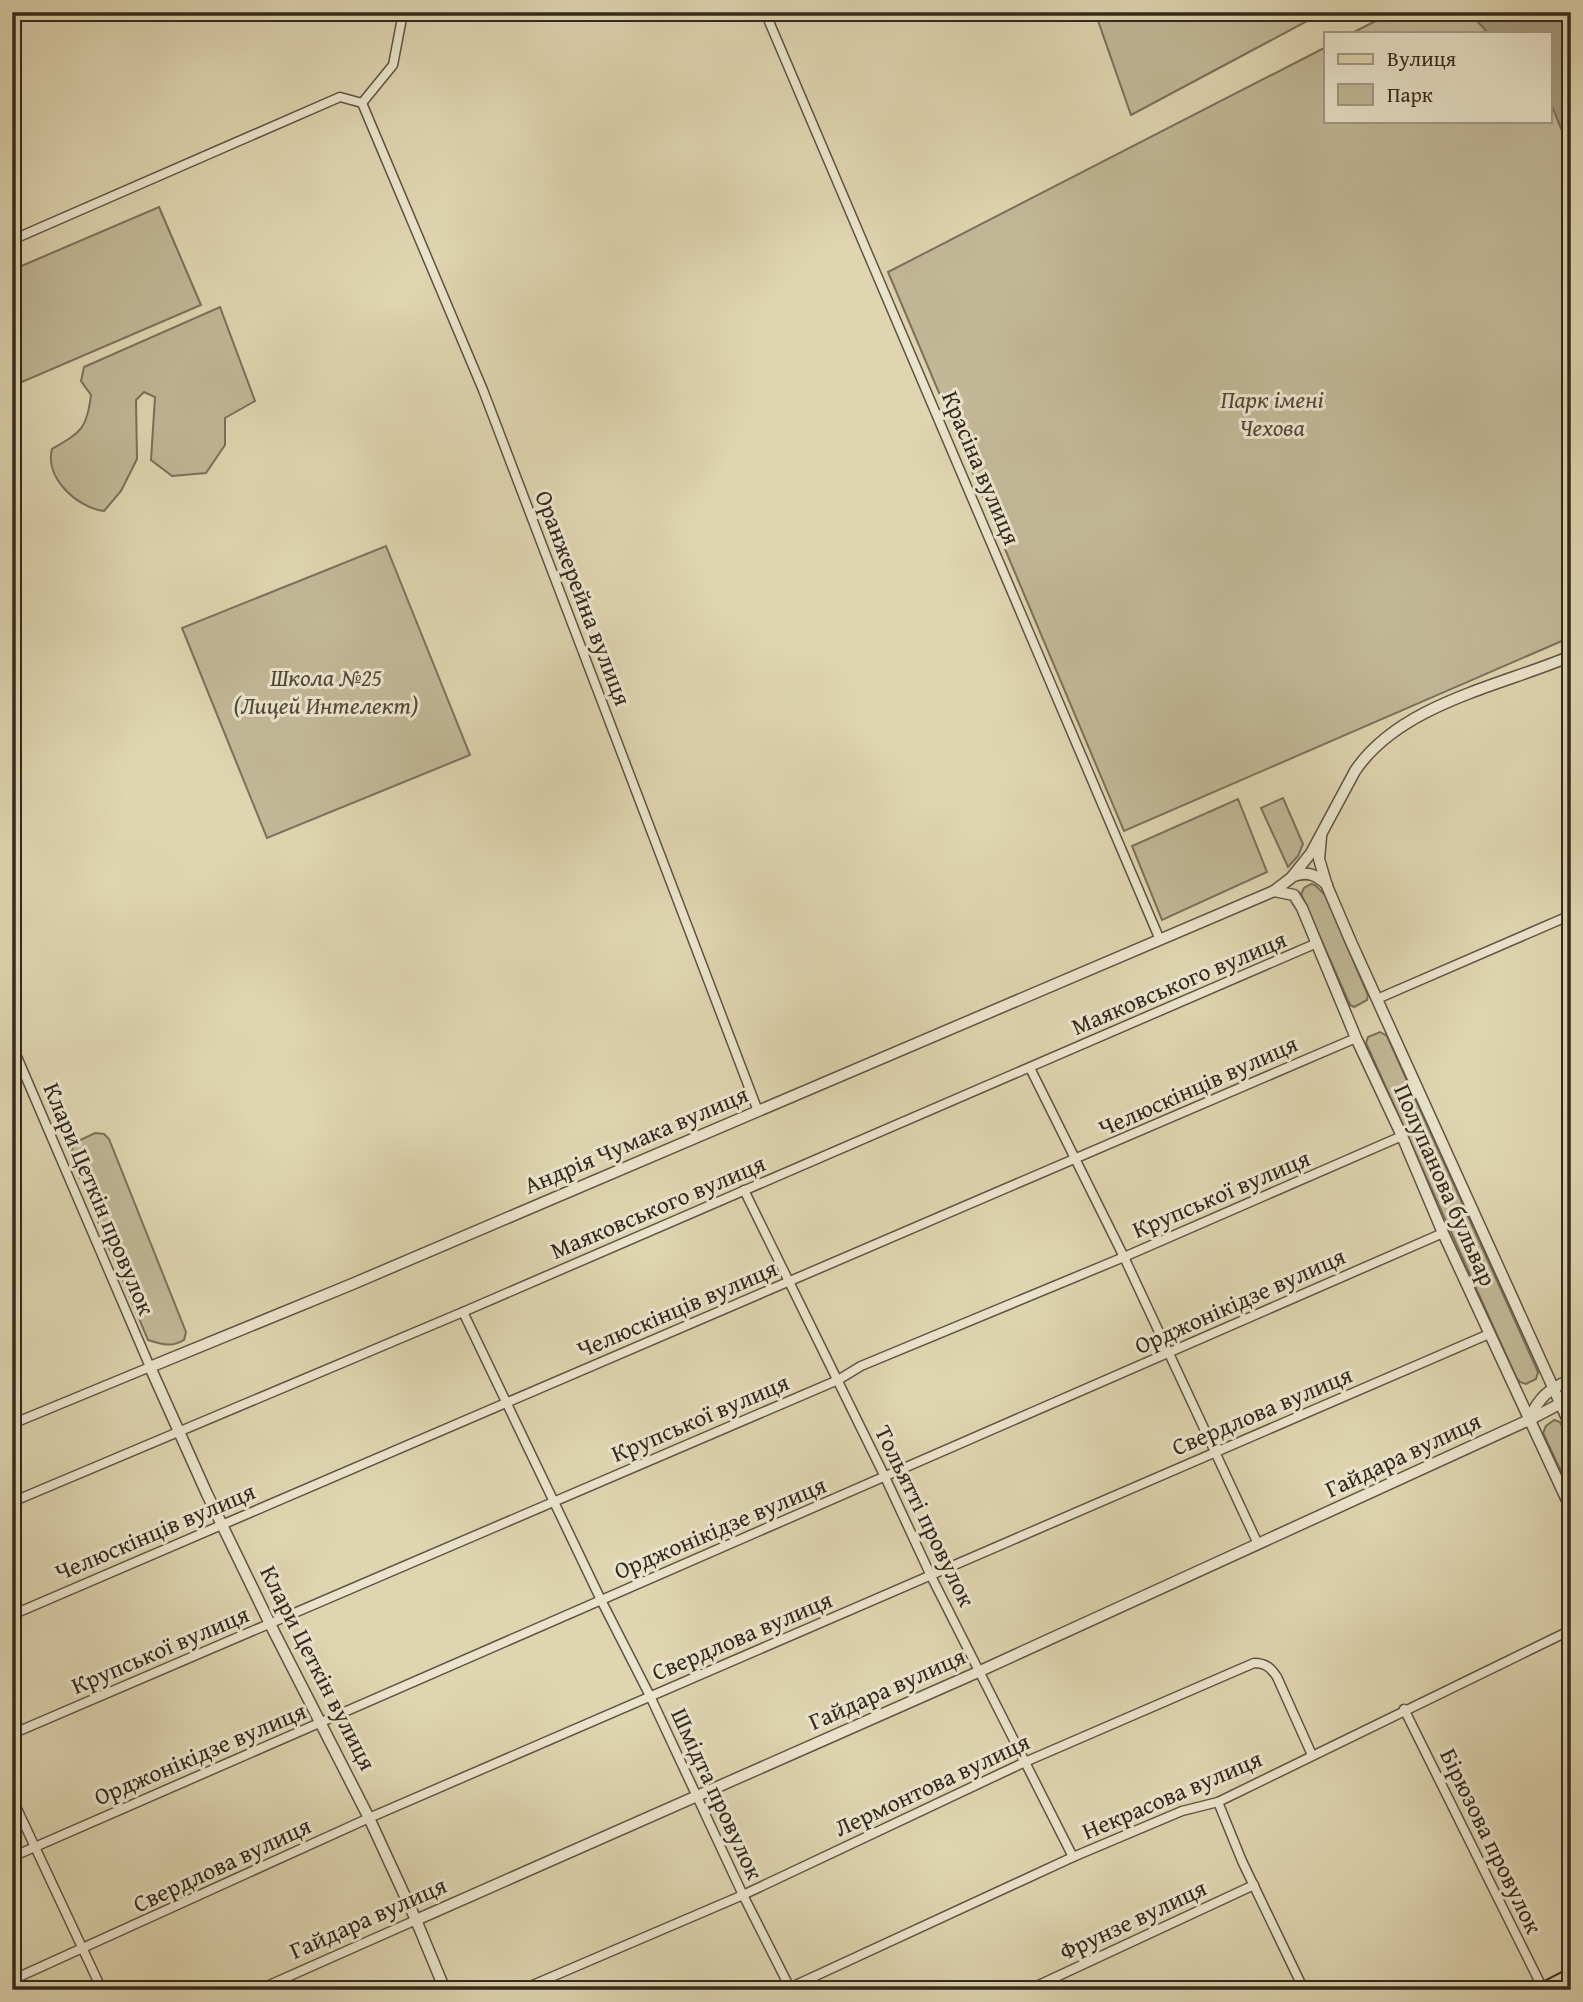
<svg xmlns="http://www.w3.org/2000/svg" width="1583" height="2002" font-family="'Gentium Book Plus',serif">
	<style>
		.green { fill: #c2b898; stroke: #7b705c; stroke-width: 2 }
		.water { fill: #a59b7f; stroke: #786d59; stroke-width: 2 }
		.lines { fill: none; stroke-linecap: round; stroke-linejoin: round }
		.minor-casing { stroke: #5f5444; stroke-width: 11 }
		.tertiary-casing { stroke: #5f5444; stroke-width: 13 }
		.primary-casing { stroke: #34291f; stroke-width: 16 }
		.minor { stroke: #eae4cc; stroke-width: 8 }
		.tertiary { stroke: #eae4cc; stroke-width: 10 }
		.primary { stroke: #dfd5b1; stroke-width: 12 }
		.labels { text-anchor: middle; stroke-width: 6; stroke-linejoin: round; paint-order: stroke }
		.park-label { font-size: 24px; font-style: italic; fill: #504637; stroke: #eae4cc }
		.street-label { font-size: 24px; fill: #34291f; stroke: #eae4cc }
	</style>
	<rect width="100%" height="100%" fill="#dfd5b1"/>
	<filter id="stains"><feTurbulence type="fractalNoise" baseFrequency=".00286" numOctaves="4"/><feColorMatrix values="0 0 0 0 .2 0 0 0 0 .09 0 0 0 0 .02 0 0 0 .5 -.17"/></filter>
	<radialGradient id="worn" r=".72"><stop offset=".6" stop-color="#630" stop-opacity="0"/><stop offset="1" stop-color="#630" stop-opacity=".3"/></radialGradient>
	<g class="green">
		<polygon points="1095,12 1324,12 1131,115"/>
		<polygon points="1393,12 1571,12 1571,637 1124,831 888,272 1326,47 1326,121 1550,121 1550,33 1352,33"/>
		<polygon points="159,207 201,305 22,382 12,359 12,270"/>
		<path d="M 220,307 L 255,401 L 225,418 L 225,445 L 206,473 L 172,476 L 151,460 L 155,397 L 144,392 L 136,400 L 137,459 L 121,491 L 104,511 C 78,508 44,478 52,449 C 81,432 87,429 91,395 L 81,381 L 84,367 Z"/>
		<polygon points="386,546 470,755 267,838 182,628"/>
		<polygon points="1283,798 1303,844 1298,856 1288,867 1261,808"/>
		<polygon points="1238,799 1267,872 1162,920 1132,846"/>
		<polygon points="1311,884 1315,885 1325,895 1368,995 1367,1000 1354,1007 1350,1005 1301,894 1304,888"/>
		<polygon points="1380,1032 1387,1036 1538,1372 1536,1379 1526,1384 1520,1382 1516,1377 1366,1043 1368,1037"/>
		<path d="M 95,1133 L 104,1134 L 109,1139 L 186,1332 L 184,1340 C 171,1348 162,1344 148,1340 L 70,1155 L 74,1143 Z"/>
		<polygon points="1554,1420 1560,1422 1571,1444 1571,1493 1543,1433 1546,1426"/>
	</g>
	<polygon class="water" points="1478,12 1571,12 1571,153 1550,101 1550,33 1488,33 1478,22"/>
	<g class="lines">
		<defs>
			<g id="minor">
				<polyline points="765,12 1160,940"/>
				<polyline points="362,103 483,390 758,1111"/>
				<polyline points="362,103 393,65 402,18 406,12"/>
				<polyline points="12,240 340,97 362,103"/>
				<polyline points="1377,999 1571,915"/>
				<polyline points="12,1045 150,1367 12,1424"/>
				<polyline points="1030,1068 1124,1257 1258,1544"/>
				<polyline points="744,1190 885,1477 931,1576 1073,1857"/>
				<polyline points="463,1312 601,1600 650,1696 743,1895 791,1990"/>
				<polyline points="12,1502 463,1312 1317,943"/>
				<polyline points="12,1615 1356,1038"/>
				<polyline points="1404,1709 1543,1989"/>
				<polyline points="12,1734 838,1380 861,1366 1124,1257 1402,1136"/>
				<polyline points="12,1798 102,1990"/>
				<polyline points="1218,1802 1242,1861 1304,1990"/>
				<polyline points="12,1857 1443,1233"/>
				<polyline points="12,1980 369,1818 1489,1334"/>
				<polyline points="258,1990 416,1920"/>
				<path d="M 521,1990 L 743,1895 L 1025,1762 L 1254,1663 C 1266,1663 1271,1668 1277,1677 L 1312,1755"/>
				<polyline points="785,1990 1073,1857 1182,1811 1218,1802 1571,1630"/>
				<polyline points="1028,1990 1254,1885"/>
				<polyline points="1287,1990 1301,1984"/>
			</g>
			<g id="tertiary">
				<polyline points="1321,837 1319,859 1327,886 1351,942 1571,1427"/>
				<path d="M 1294,876 C 1308,871 1317,875 1327,885"/>
				<polyline points="1274,891 1294,895 1302,908 1356,1038 1402,1136 1443,1233 1571,1509"/>
				<path d="M 1529,1419 C 1540,1396 1548,1390 1571,1379"/>
				<polyline points="416,1920 978,1672 1529,1420 1571,1398"/>
				<path d="M 445,1990 L 416,1920 L 369,1818 L 270,1624 L 207,1494 L 150,1367 L 350,1285 L 1274,891 L 1291,878 L 1311,853 L 1355,771 C 1400,704 1500,686 1571,656"/>
			</g>
			<polyline id="primary" points="1542,1990 1571,1975"/>
		</defs>
		<use href="#minor" class="minor-casing"/>
		<use href="#tertiary" class="tertiary-casing"/>
		<use href="#primary" class="primary-casing"/>
		<use href="#minor" class="minor"/>
		<use href="#tertiary" class="tertiary"/>
		<use href="#primary" class="primary"/>
	</g>
	<g class="labels">
		<g class="park-label">
			<text x="1272" y="408">Парк імені<tspan x="1272" dy="28">Чехова</tspan></text>
			<text x="326" y="686">Школа №25<tspan x="326" dy="28">(Лицей Интелект)</tspan></text>
		</g>
		<g class="street-label">
			<text transform="translate(981 468) rotate(67)" y="8">Красіна вулиця</text>
			<text transform="translate(583 598) rotate(69)" y="8">Оранжерейна вулиця</text>
			<text transform="translate(1179 983) rotate(-23)" y="8">Маяковського вулиця</text>
			<text transform="translate(1198 1086) rotate(-24)" y="8">Челюскінців вулиця</text>
			<text transform="translate(636 1140) rotate(-23)" y="8">Андрія Чумака вулиця</text>
			<text transform="translate(1445 1185) rotate(66)" y="8">Полупанова бульвар</text>
			<text transform="translate(1221 1194) rotate(-23)" y="8">Крупської вулиця</text>
			<text transform="translate(99 1199) rotate(67)" y="8">Клари Цеткін провулок</text>
			<text transform="translate(658 1207) rotate(-23)" y="8">Маяковського вулиця</text>
			<text transform="translate(1240 1301) rotate(-24)" y="8">Орджонікідзе вулиця</text>
			<text transform="translate(677 1309) rotate(-23)" y="8">Челюскінців вулиця</text>
			<text transform="translate(1262 1411) rotate(-23)" y="8">Свердлова вулиця</text>
			<text transform="translate(700 1418) rotate(-23)" y="8">Крупської вулиця</text>
			<text transform="translate(1403 1455) rotate(-25)" y="8">Гайдара вулиця</text>
			<text transform="translate(925 1516) rotate(64)" y="8">Тольятті провулок</text>
			<text transform="translate(720 1528) rotate(-23)" y="8">Орджонікідзе вулиця</text>
			<text transform="translate(155 1532) rotate(-23)" y="8">Челюскінців вулиця</text>
			<text transform="translate(742 1636) rotate(-23)" y="8">Свердлова вулиця</text>
			<text transform="translate(160 1650) rotate(-23)" y="8">Крупської вулиця</text>
			<text transform="translate(318 1668) rotate(63)" y="8">Клари Цеткін вулиця</text>
			<text transform="translate(887 1689) rotate(-24)" y="8">Гайдара вулиця</text>
			<text transform="translate(200 1754) rotate(-23)" y="8">Орджонікідзе вулиця</text>
			<text transform="translate(932 1785) rotate(-25)" y="8">Лермонтова вулиця</text>
			<text transform="translate(717 1794) rotate(65)" y="8">Шмідта провулок</text>
			<text transform="translate(1172 1795) rotate(-23)" y="8">Некрасова вулиця</text>
			<text transform="translate(1491 1841) rotate(64)" y="8">Бірюзова провулок</text>
			<text transform="translate(222 1865) rotate(-25)" y="8">Свердлова вулиця</text>
			<text transform="translate(368 1918) rotate(-24)" y="8">Гайдара вулиця</text>
			<text transform="translate(1133 1920) rotate(-25)" y="8">Фрунзе вулиця</text>
		</g>
	</g>
	<rect width="1583" height="2002" fill="none" stroke="#dfd5b1" stroke-width="42"/>
	<rect x="14" y="14" width="1555" height="1974" fill="none" stroke="#34291f" stroke-width="3.5"/>
	<rect x="21" y="21" width="1541" height="1960" fill="none" stroke="#34291f" stroke-width="2"/>
	<rect x="1324" y="32" width="228" height="91" fill="#eae4cc" stroke="#a19987" stroke-width="2"/>
	<rect x="1338" y="54" width="35" height="10" fill="#dfd5b1" stroke="#a19987" stroke-width="2"/>
	<text x="1387" y="66" font-size="21" fill="#34291f">Вулиця</text>
	<rect x="1338" y="84" width="35" height="21" fill="#c2b898" stroke="#a19987" stroke-width="2"/>
	<text x="1387" y="102" font-size="21" fill="#34291f">Парк</text>
	<rect width="100%" height="100%" filter="url(#stains)"/>
	<rect width="100%" height="100%" fill="url(#worn)"/>
</svg>
